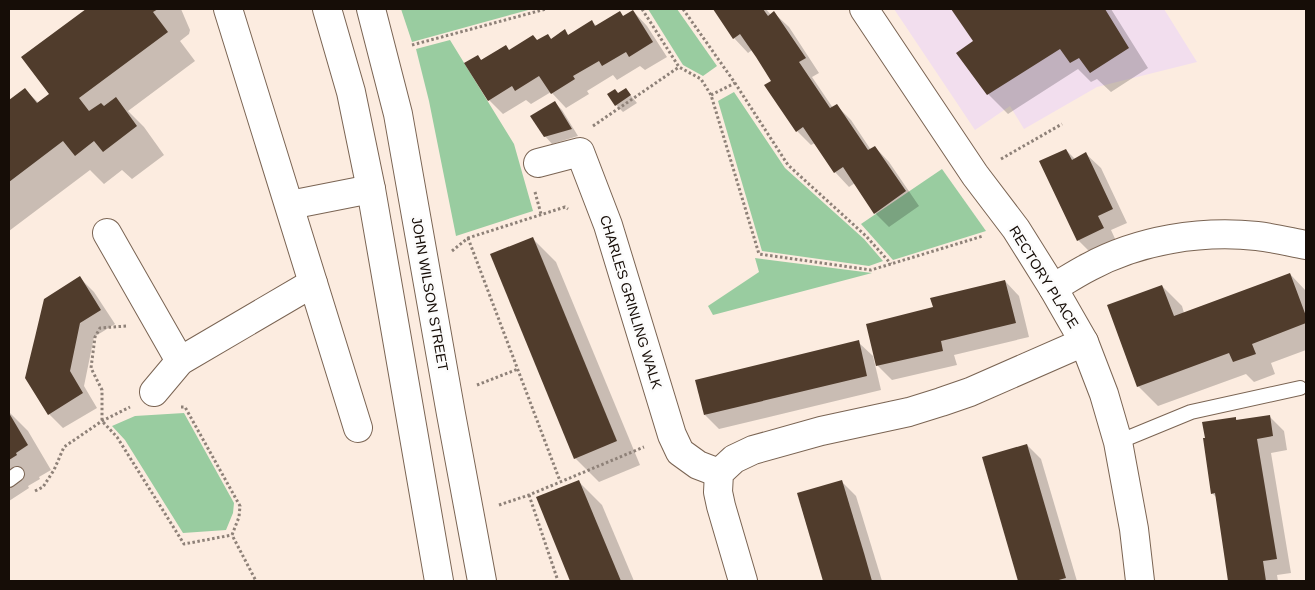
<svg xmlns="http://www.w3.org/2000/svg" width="1315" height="590" font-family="Helvetica,sans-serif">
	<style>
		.education { fill: #f2deee }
		.green { fill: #99cca0 }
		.shadow { fill: #0003 }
		.building { fill: #503c2c }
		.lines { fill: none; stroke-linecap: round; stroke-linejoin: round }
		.service-casing { stroke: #7a6453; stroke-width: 16 }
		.minor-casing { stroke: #7a6453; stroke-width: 30 }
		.trunk-casing { stroke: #7a6453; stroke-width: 30 }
		.path { stroke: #8e8178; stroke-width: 3; stroke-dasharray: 2.5 2.5; stroke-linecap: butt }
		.service { stroke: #fff; stroke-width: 14 }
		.minor { stroke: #fff; stroke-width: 28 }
		.trunk { stroke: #fff; stroke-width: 28 }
		.labels { text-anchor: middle; stroke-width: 5; stroke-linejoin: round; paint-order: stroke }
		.street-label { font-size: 14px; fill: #160d07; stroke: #fcfcfc }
	</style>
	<rect width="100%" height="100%" fill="#fcece0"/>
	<polygon class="education" points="894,9 1164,9 1197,62 1097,87 1024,129 1010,106 975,130"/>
	<g class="green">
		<polygon points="401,9 532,9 412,42"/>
		<polygon points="648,9 677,9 717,66 703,76 683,65"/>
		<polygon points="450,40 514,144 533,211 456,236 429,101 416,49"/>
		<polygon points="734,92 785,168 864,239 883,261 869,266 762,251 718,101"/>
		<polygon points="942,169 986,231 893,260 861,224"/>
		<polygon points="755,258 872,273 713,315 708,306 759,272"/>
		<polygon points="184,413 234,503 233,513 226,530 183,533 125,440 112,426 135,416"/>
	</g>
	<g class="shadow">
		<polygon points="88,9 181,9 190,30 189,34 180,41 195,61 128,111 144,127 164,155 132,179 122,170 104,184 90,170 9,231 9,102 25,90 39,103 51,94 23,58"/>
		<polygon points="714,9 766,9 771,15 774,13 789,27 819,73 812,77 833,108 837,106 851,120 871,150 875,147 889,162 919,206 889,227 875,213 855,183 849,187 835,172 815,143 811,145 797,131 773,81 752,50 748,53 734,38"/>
		<polygon points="952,9 1111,9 1148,68 1111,92 1097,79 1091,82 1078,69 1008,114 988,94 975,41"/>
		<polygon points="633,11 647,26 667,57 645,70 640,66 617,80 613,75 587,91 589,94 566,108 551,92 531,104 526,100 503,114 489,100 478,57 482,61 538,41 547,35 552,40 564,31 569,36 592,22 597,26 620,13 624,17"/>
		<polygon points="626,90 637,103 623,112 616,105 619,95"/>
		<polygon points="555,103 562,110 578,136 552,144 545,136"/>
		<polygon points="1066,150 1075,159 1086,154 1101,168 1127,223 1111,230 1117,243 1093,255 1078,240 1041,162"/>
		<polygon points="532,238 556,262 640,465 599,482 575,458"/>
		<polygon points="1290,274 1306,291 1306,350 1271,363 1275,374 1254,382 1246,374 1158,406 1138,386 1162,286 1182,306 1184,313"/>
		<polygon points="79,277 94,292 115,324 94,337 84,386 97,408 63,428 49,414"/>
		<polygon points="1005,281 1019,296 1029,337 954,355 957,365 892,380 878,366 867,325 934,308"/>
		<polygon points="858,342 873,356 881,390 719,429 705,415"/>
		<polygon points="9,412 28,431 51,470 39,477 40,479 28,486 29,488 9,501"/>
		<polygon points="1270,417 1284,431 1287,450 1271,453 1291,573 1277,575 1278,581 1229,581 1217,498 1212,493 1235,418 1238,421"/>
		<polygon points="1027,445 1041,459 1077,581 1020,581 983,458"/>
		<polygon points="578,481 602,505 634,581 572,581 537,498"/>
		<polygon points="842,482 856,496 882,581 825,581 799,494"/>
	</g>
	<g class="building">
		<polygon points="86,9 158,9 153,12 168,32 79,98 89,111 101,103 104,106 116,97 137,126 103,152 94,141 75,156 63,141 9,182 9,100 25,88 37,103 49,94 21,57"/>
		<polygon points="713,9 763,9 768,16 774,11 806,58 799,62 830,108 837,104 868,150 875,146 906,191 874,214 843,167 834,173 803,127 796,132 764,85 771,81 756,57 740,34 733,39"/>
		<polygon points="951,9 1105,9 1129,48 1090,73 1079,58 1070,63 1060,49 987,95 956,53 973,41"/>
		<polygon points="633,10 653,42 629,57 626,52 602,66 599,61 573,76 575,79 551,94 539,76 515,91 512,86 488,101 464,63 478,55 481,60 506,45 509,50 533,35 537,40 548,34 551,39 565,29 568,35 592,20 595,26 620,11 623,16"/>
		<polygon points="626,88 631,95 615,106 607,94 615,89 618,93"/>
		<polygon points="555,101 572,129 544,137 530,116"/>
		<polygon points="1066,149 1072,160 1086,152 1113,209 1098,216 1104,228 1077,241 1039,161"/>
		<polygon points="533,237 617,441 574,459 490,254"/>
		<polygon points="1290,273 1306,316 1306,323 1252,344 1256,354 1233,362 1229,353 1137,387 1107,305 1162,285 1174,316"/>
		<polygon points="80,276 101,310 80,323 70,371 83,393 48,415 25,378 35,337 44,299"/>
		<polygon points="1005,280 1016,323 941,341 943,351 876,366 866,324 933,307 930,298"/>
		<polygon points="859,340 867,376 704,415 695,380"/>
		<polygon points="9,413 28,445 16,453 17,455 9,460"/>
		<polygon points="1270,415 1273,436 1257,439 1277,559 1263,561 1266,581 1228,581 1215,493 1211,494 1203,438 1205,438 1202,422 1236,417 1236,420"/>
		<polygon points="1027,444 1066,578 1055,581 1018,581 982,457"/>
		<polygon points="579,480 621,581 570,581 536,497"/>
		<polygon points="842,480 864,553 872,581 823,581 797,493"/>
	</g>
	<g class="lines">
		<defs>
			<g id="service">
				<polyline points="1118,442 1191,412 1300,388"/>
				<polyline points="9,480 17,474"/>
			</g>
			<g id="minor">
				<polyline points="228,9 358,428"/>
				<polyline points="864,9 975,175 1016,229 1053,288 1084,342 1104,394 1118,442 1134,529 1140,581"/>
				<polyline points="538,163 580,152 608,225 672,435 680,452 698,465 719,473"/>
				<polyline points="290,205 371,189"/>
				<polyline points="107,233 180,361"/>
				<path d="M 1053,288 C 1065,281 1077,273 1089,267 C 1139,240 1201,230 1257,236 C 1274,238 1290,242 1306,245"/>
				<polyline points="154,392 180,361 313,283"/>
				<polyline points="743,581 721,506 718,492 719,473 734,459 753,450 821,431 909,412 941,402 970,392 1084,342"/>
			</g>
			<g id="trunk">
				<polyline points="327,9 351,92 371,189 439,581"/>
				<polyline points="371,9 398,114 451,414 482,581"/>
			</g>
		</defs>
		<use href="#service" class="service-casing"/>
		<use href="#minor" class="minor-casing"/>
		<use href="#trunk" class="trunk-casing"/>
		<g class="path">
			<polyline points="642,9 679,67 701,79 711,95 759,254 871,270 983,236"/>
			<polyline points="683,9 735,83 788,165 866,236 891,264"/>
			<polyline points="412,45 546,9"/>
			<polyline points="711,95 735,83"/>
			<polyline points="593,126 679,67"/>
			<polyline points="1001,159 1062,124"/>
			<polyline points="535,192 541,214"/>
			<polyline points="468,238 560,481"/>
			<polyline points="452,251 468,238 565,207 568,209"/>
			<polyline points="126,326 100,328 95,337 91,368 102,390 102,421 117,437 184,544 232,535"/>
			<polyline points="477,385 518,369"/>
			<polyline points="181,407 185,407 240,506 239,517 232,535 256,581"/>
			<polyline points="35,491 43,487 54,470 64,447 102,421 130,407"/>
			<polyline points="529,495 558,581"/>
			<polyline points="499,505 529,495 644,447"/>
		</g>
		<use href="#service" class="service"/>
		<use href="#minor" class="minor"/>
		<use href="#trunk" class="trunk"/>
	</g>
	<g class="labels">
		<g class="street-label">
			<text transform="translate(1044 277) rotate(58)" y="5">RECTORY PLACE</text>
			<text transform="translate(430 294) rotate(80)" y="5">JOHN WILSON STREET</text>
			<text transform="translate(631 302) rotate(73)" y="5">CHARLES GRINLING WALK</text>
		</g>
	</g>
	<rect width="1315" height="590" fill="none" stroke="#160d07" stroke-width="20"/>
</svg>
